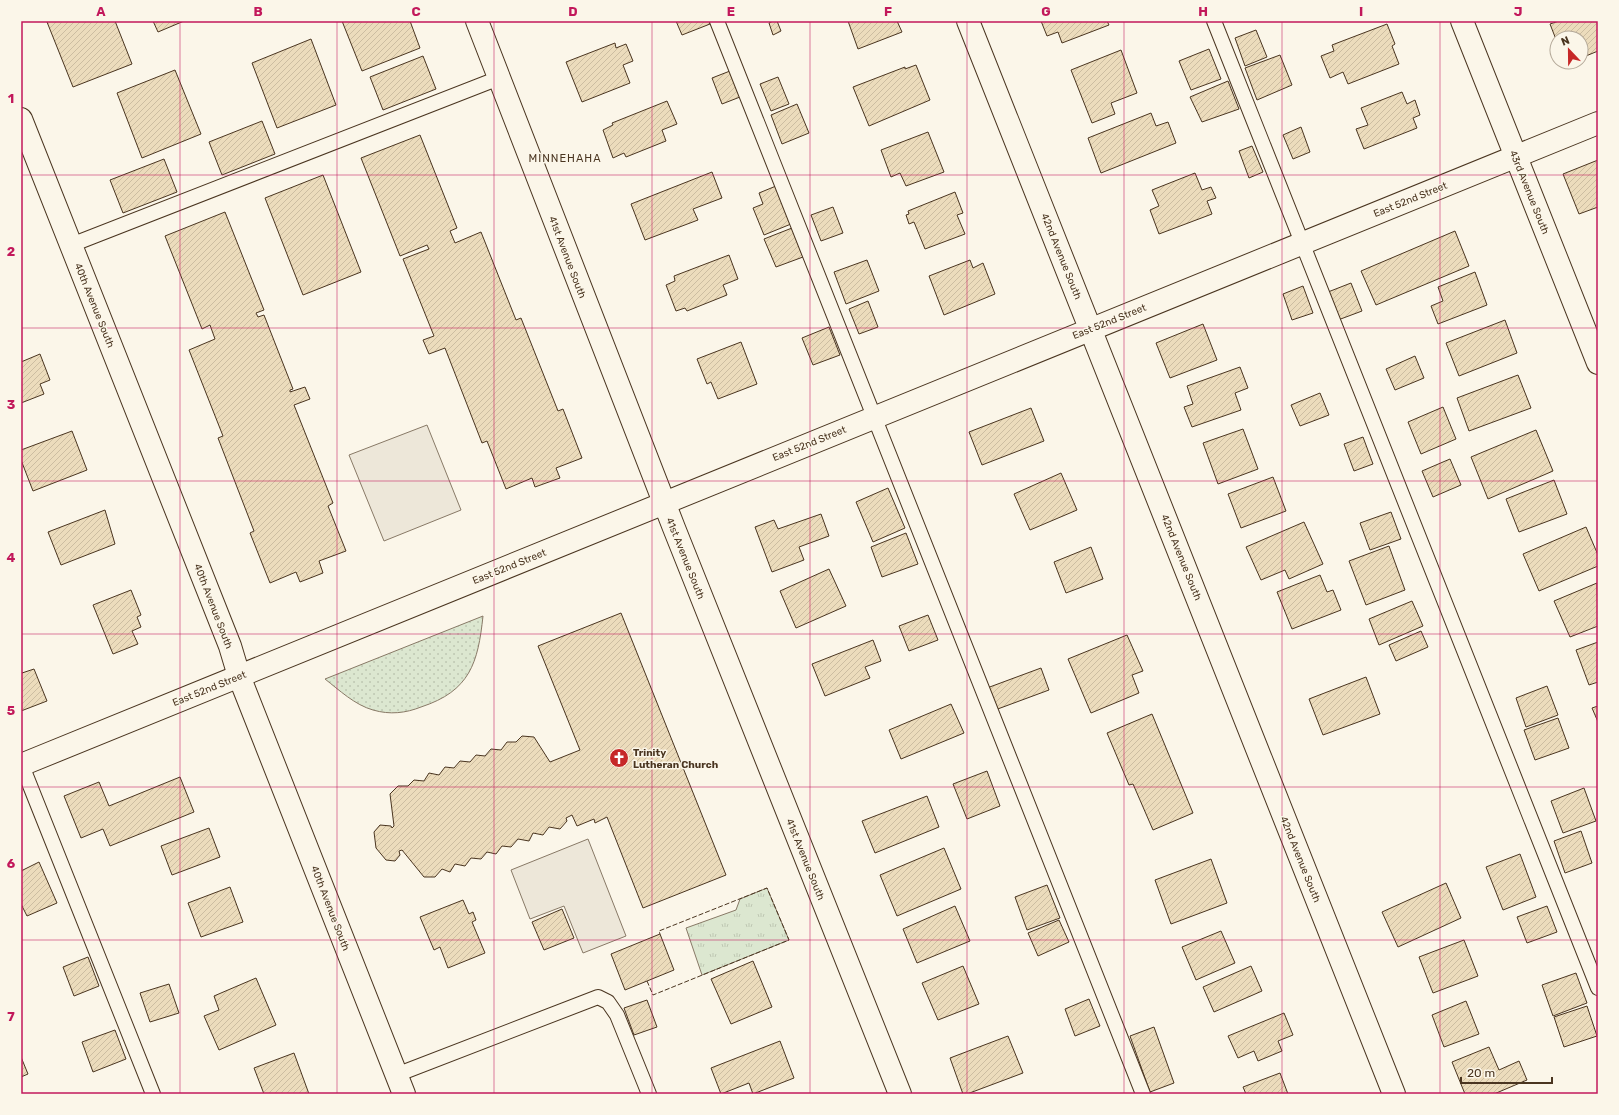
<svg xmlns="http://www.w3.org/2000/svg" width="1619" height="1115" font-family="Rubik,sans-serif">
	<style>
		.grass { fill: url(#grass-dots); stroke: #887966 }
		.park { fill: url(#park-tufts); stroke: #887966 }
		.parking { fill: #ede7d9; stroke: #887966 }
		.building { fill: url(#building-hatch); stroke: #4a3520 }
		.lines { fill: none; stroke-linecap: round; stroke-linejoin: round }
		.service-casing { stroke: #4a3520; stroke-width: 16 }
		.minor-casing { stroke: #4a3520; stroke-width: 24 }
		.tertiary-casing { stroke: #4a3520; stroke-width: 24 }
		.service { stroke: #fbf6e9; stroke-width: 14 }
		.minor { stroke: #fbf6e9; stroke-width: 22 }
		.tertiary { stroke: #fbf6e9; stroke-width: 22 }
		.fence { stroke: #4a3520; stroke-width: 1; stroke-dasharray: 5 2; stroke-linecap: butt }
		.grid { fill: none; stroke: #c2185b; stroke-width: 1; stroke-opacity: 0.55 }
		.labels { text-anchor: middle; stroke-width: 3; stroke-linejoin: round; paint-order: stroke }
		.street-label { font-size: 10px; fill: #4a3520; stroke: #fbf6e9 }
		.poi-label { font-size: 10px; font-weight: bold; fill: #4a3520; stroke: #fbf6e9; text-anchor: start }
		.neighbourhood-label { font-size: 11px; letter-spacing: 1px; fill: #4a3520; stroke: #fbf6e9 }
		.neatline { fill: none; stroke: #c2185b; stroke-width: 1.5 }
		.grid-label { font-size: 13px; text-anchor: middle; font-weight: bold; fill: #c2185b }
	</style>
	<defs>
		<pattern id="grass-dots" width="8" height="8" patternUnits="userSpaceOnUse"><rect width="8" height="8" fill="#dce7d0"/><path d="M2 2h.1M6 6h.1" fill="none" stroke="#bec7b2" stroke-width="1.8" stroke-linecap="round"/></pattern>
		<pattern id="park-tufts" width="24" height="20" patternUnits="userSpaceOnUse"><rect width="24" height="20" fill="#dce7d0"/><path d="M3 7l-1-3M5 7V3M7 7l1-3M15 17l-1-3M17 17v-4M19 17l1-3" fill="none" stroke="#bec7b2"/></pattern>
		<pattern id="building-hatch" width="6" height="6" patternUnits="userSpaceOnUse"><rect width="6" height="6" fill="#ecdcbc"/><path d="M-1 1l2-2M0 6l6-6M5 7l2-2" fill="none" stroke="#ccbda1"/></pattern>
	</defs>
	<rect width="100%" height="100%" fill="#fbf6e9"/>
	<path class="grass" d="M 483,616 C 478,663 470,691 421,707 C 406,713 390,715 373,710 C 355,705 339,690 325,679 Z"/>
	<polygon class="park" points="767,888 789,940 702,975 686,928 736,910 740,899"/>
	<g class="parking">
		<polygon points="427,425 461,510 384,541 349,455"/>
		<polygon points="588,839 626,936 583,953 564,906 530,919 511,870"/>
	</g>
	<g class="building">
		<polygon points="49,21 115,21 132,64 73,87 47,22"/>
		<polygon points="153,21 184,21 158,32"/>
		<polygon points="342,21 410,21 420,48 362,71"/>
		<polygon points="676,21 709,21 710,24 682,35"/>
		<polygon points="773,21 777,21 781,31 773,35 769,23"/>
		<polygon points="848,21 897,21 902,32 858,49"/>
		<polygon points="1041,21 1107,21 1109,25 1062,43 1058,32 1047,36"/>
		<polygon points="1559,21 1598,21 1598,51 1581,58 1581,38 1557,38 1557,42 1550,24"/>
		<polygon points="1387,24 1395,44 1392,46 1399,64 1348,84 1343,72 1330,78 1321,56 1334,51 1332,45"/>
		<polygon points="1256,30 1267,57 1245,66 1235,38"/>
		<polygon points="311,39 336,105 277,128 252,63"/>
		<polygon points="615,43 616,48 626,44 633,61 623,65 630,83 582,102 566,62"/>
		<polygon points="1209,49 1221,79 1191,90 1179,61"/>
		<polygon points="1121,50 1137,93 1111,103 1115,114 1092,123 1071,70"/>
		<polygon points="1280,55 1292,85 1257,100 1245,68"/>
		<polygon points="423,56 436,89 383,110 370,77"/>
		<polygon points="916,65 930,100 869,126 853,87 905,67 905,69"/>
		<polygon points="175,70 201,134 142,158 117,93"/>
		<polygon points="730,71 740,97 722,104 712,78"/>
		<polygon points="778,77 789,104 771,111 760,84"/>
		<polygon points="1228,81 1239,109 1202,122 1190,97"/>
		<polygon points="1402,92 1407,104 1415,100 1420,115 1413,118 1417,128 1364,149 1356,129 1368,125 1361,108"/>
		<polygon points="667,101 677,124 662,130 666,141 626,157 624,153 613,158 603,130 613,125 612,123"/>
		<polygon points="797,104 809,133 782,144 771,115"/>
		<polygon points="1151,113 1156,126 1168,122 1176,143 1101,173 1088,138"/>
		<polygon points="262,121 275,154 222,175 209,142"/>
		<polygon points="1301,127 1310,152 1293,159 1283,135"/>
		<polygon points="928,132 944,172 906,186 900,173 891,177 881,150"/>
		<polygon points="420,135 457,228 450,231 455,243 481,232 516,320 521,318 558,411 563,409 582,458 556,468 560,478 535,487 532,478 506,489 487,441 482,443 445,348 429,354 423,340 434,336 403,259 429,249 427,245 400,256 361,158"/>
		<polygon points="1252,146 1263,172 1249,178 1239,151"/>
		<polygon points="164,159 177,192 123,213 110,180"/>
		<polygon points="1598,160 1598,207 1579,214 1563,174"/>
		<polygon points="712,172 722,198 693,209 698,220 645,240 631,204"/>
		<polygon points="1195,173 1202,190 1211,187 1216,198 1207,201 1212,214 1159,234 1150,210 1159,206 1152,190"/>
		<polygon points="323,175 361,272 303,295 265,198"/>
		<polygon points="776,186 791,224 764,235 753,208 763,204 759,193"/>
		<polygon points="955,192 963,213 957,215 965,234 925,249 914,222 909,224 906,215 909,214 908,211"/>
		<polygon points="833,207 843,233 821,241 811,215"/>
		<polygon points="225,212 264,310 256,313 258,317 264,315 293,389 290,390 290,392 305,387 310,399 294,405 333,503 328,506 346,551 319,561 323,573 300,582 296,572 270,583 250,533 254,531 218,438 223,436 189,350 215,339 210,325 202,329 165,236"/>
		<polygon points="792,228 803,257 776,267 764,239"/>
		<polygon points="1455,231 1469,266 1376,305 1361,271"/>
		<polygon points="729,255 738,279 723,285 727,295 687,311 685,308 676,311 666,285 675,281 674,276"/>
		<polygon points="867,260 879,291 846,304 834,272"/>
		<polygon points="970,260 973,268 983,263 995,294 944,315 929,276"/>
		<polygon points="1475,272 1487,305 1438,324 1431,306 1443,301 1438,287"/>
		<polygon points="1351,283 1362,311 1338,320 1328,292"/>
		<polygon points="1303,286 1313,313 1292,320 1283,294"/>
		<polygon points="868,301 878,327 859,334 849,309"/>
		<polygon points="1505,320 1517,353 1459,376 1446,343"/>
		<polygon points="1203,324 1217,360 1170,378 1156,343"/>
		<polygon points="829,327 840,355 813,365 802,338"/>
		<polygon points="741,342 757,384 718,399 711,382 707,384 697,359"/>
		<polygon points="40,354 50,380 40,384 44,394 21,403 21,362"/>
		<polygon points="1415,356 1424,378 1395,390 1386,369"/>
		<polygon points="1240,367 1248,388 1235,393 1241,410 1192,427 1184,407 1193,404 1187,386"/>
		<polygon points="1518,375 1531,408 1469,431 1457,398"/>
		<polygon points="1320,393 1329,415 1300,426 1291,405"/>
		<polygon points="1443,407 1456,439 1421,454 1408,422"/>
		<polygon points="1031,408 1044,441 982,465 969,432"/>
		<polygon points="1243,429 1258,469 1218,484 1203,443"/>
		<polygon points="1536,430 1553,471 1488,499 1471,457"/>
		<polygon points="72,431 87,470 33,491 21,460 21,450"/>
		<polygon points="1363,437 1373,464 1354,471 1344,444"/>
		<polygon points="1450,459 1461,485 1433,497 1422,471"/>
		<polygon points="1061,473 1077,510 1030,530 1014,494"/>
		<polygon points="1273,477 1286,511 1241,528 1228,494"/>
		<polygon points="1554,480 1567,514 1519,532 1506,499"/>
		<polygon points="888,488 905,528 873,542 856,502"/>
		<polygon points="105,510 115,544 61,565 48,532"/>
		<polygon points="1391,512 1401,539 1370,550 1360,523"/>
		<polygon points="821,514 829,536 799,547 804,560 772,572 755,527 774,520 778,529"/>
		<polygon points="1304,522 1323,564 1289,579 1285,570 1261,580 1246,547"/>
		<polygon points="1586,527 1598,555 1598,566 1539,591 1523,554"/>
		<polygon points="906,533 918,564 882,577 871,547"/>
		<polygon points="1389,546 1405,590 1366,605 1349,561"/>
		<polygon points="1091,547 1103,579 1066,593 1054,562"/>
		<polygon points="829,569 846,606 796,628 780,591"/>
		<polygon points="1320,575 1327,592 1333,590 1341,610 1292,629 1277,592"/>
		<polygon points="1597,583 1598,626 1570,637 1554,601"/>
		<polygon points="131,590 141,615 137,617 141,627 132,631 138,644 113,654 93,605"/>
		<polygon points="1412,601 1423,626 1379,645 1369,619"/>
		<polygon points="621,613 726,875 643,908 607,817 595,823 594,819 577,826 572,815 566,818 567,821 560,829 549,827 543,835 533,833 529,841 518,839 511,847 502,846 496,854 487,852 481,859 471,858 465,866 455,864 450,872 442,869 435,877 424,877 402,850 399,851 400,855 395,861 386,860 376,848 374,832 380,825 391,826 392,828 394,826 390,794 398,786 408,786 414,780 424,781 429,773 439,775 445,767 454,768 460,761 470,762 476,755 485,756 491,749 501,750 507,742 516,742 522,736 534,737 550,762 580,750 538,646"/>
		<polygon points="928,615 938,640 909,651 899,626"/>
		<polygon points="1421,631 1428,647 1396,661 1389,645"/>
		<polygon points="1127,635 1143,671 1132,675 1139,693 1091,713 1068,659"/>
		<polygon points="873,640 881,661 865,667 870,678 825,696 812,664"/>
		<polygon points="1598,642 1598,682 1589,685 1576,650"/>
		<polygon points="1041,668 1049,690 995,710 987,688"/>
		<polygon points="34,669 47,701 21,711 21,671 22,673"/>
		<polygon points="1366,677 1380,714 1323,735 1309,699"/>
		<polygon points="1547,686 1558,715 1526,727 1516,698"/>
		<polygon points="951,704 964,733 901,759 889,730"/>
		<polygon points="1598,706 1598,722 1592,708"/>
		<polygon points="1152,714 1193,813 1153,830 1133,784 1129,785 1107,733"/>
		<polygon points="1558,718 1569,748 1535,760 1524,730"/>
		<polygon points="987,771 1000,806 967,819 953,784"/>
		<polygon points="180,777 194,812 110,846 103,829 81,838 64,796 99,782 109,806"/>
		<polygon points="1584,788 1596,821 1563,833 1551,801"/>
		<polygon points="927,796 939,827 875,853 862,821"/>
		<polygon points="209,828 220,857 172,875 161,846"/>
		<polygon points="1581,831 1592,863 1565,873 1554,841"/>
		<polygon points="944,848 961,889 897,916 880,875"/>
		<polygon points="1520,854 1536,897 1503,910 1486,867"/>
		<polygon points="1211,859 1227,903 1171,924 1155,880"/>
		<polygon points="39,862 57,903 27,916 21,904 21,871"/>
		<polygon points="1446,883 1461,918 1398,947 1382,912"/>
		<polygon points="1047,885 1060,918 1027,930 1015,897"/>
		<polygon points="230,887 243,922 201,937 188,903"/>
		<polygon points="463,900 469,914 473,912 476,920 472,922 485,953 448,968 440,947 434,950 420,917"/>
		<polygon points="955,906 970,941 917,963 903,929"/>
		<polygon points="1547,906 1557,932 1527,943 1517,917"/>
		<polygon points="562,909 574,938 544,950 532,922"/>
		<polygon points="1059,920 1069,942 1038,956 1028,933"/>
		<polygon points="1221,931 1235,963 1196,980 1182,947"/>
		<polygon points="660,934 674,970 625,990 611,954"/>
		<polygon points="1464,940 1478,976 1433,993 1419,957"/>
		<polygon points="88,957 99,986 74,996 63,967"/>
		<polygon points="753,961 772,1007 731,1024 711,979"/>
		<polygon points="963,966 979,1004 938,1020 922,983"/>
		<polygon points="1251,966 1262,991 1214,1012 1203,987"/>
		<polygon points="1576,973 1587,1003 1553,1016 1542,985"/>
		<polygon points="256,978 276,1025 219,1050 204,1016 219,1010 214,996"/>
		<polygon points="169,984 179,1013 150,1022 140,993"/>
		<polygon points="1089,999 1100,1026 1075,1036 1065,1009"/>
		<polygon points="647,1000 657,1027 634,1035 624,1008"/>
		<polygon points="1466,1001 1479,1034 1444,1047 1432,1015"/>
		<polygon points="1587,1006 1597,1036 1564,1047 1554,1017"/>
		<polygon points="1284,1013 1293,1035 1278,1041 1282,1051 1258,1061 1254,1051 1238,1058 1228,1036"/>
		<polygon points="1154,1027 1174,1083 1150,1092 1130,1036"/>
		<polygon points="115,1030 126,1059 93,1072 82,1042"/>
		<polygon points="1008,1036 1023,1073 967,1094 963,1094 950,1058"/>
		<polygon points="780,1041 794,1078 753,1094 749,1083 721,1094 711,1068"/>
		<polygon points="1489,1047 1499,1070 1519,1061 1527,1080 1494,1094 1465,1094 1452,1062"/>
		<polygon points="294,1053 309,1094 264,1094 254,1068"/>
		<polygon points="21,1057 28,1074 21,1077"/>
		<polygon points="1280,1073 1288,1094 1246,1094 1243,1087"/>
	</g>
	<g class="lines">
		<defs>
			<g id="service">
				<polyline points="717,21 1143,1094"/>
				<polyline points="1214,21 1598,988"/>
				<polyline points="71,245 499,78"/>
				<polyline points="21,763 153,1094"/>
				<polyline points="396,1075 598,997 608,1002 617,1015 649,1094"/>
			</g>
			<g id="minor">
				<polyline points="477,21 674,528 900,1094"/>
				<polyline points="1462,21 1598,363"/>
				<polyline points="21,119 230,646 239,676 404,1094"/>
				<polyline points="21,765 1598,123"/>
			</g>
			<polyline id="tertiary" points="968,21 1394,1094"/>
		</defs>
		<use href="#service" class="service-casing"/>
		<use href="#minor" class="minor-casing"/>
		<use href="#tertiary" class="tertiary-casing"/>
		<use href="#service" class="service"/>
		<use href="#minor" class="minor"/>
		<use href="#tertiary" class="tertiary"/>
		<polyline class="fence" points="647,981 653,995 789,940 767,888 659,931 660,934"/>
	</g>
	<path class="grid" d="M 180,21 L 180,1094M 337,21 L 337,1094M 494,21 L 494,1094M 652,21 L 652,1094M 810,21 L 810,1094M 967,21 L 967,1094M 1124,21 L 1124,1094M 1282,21 L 1282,1094M 1440,21 L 1440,1094M 21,175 L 1598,175M 21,328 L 1598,328M 21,481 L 1598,481M 21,634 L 1598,634M 21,787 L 1598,787M 21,940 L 1598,940"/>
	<defs>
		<symbol id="church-disc" viewBox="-11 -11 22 22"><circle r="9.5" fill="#c62828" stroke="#fbf6e9"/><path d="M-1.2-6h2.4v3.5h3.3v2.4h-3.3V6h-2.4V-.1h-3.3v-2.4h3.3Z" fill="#fff"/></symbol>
	</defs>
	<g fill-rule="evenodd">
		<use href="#church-disc" x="608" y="747" width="22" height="22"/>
	</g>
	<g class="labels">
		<g class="street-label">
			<text transform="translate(1530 192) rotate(68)" y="4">43rd Avenue South</text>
			<text transform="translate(1410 199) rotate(-22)" y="4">East 52nd Street</text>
			<text transform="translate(1062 256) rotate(68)" y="4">42nd Avenue South</text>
			<text transform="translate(568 257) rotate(69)" y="4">41st Avenue South</text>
			<text transform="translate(95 305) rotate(68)" y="4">40th Avenue South</text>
			<text transform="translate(1109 321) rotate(-22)" y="4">East 52nd Street</text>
			<text transform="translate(809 443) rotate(-22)" y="4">East 52nd Street</text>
			<text transform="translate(1182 557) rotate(68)" y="4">42nd Avenue South</text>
			<text transform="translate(686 558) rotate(68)" y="4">41st Avenue South</text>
			<text transform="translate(509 566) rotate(-22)" y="4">East 52nd Street</text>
			<text transform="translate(214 606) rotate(69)" y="4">40th Avenue South</text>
			<text transform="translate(209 688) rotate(-22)" y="4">East 52nd Street</text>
			<text transform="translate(806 859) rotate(68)" y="4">41st Avenue South</text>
			<text transform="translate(1301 859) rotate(68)" y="4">42nd Avenue South</text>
			<text transform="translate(331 908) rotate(69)" y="4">40th Avenue South</text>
		</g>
		<g class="poi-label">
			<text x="633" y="756">Trinity<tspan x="633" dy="12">Lutheran Church</tspan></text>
		</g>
		<g class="neighbourhood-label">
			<text x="565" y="162">MINNEHAHA</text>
		</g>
	</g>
	<rect width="1619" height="1115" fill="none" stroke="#fbf6e9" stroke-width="44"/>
	<g transform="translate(1569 50) rotate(338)"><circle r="19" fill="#fbf6e9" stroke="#b4a999"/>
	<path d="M0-3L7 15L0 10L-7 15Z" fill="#c62828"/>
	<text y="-6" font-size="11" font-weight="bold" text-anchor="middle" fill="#4a3520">N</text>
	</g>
	<path d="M1461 1077v6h91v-6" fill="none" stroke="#4a3520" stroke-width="2"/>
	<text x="1467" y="1077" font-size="12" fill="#4a3520" stroke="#fbf6e9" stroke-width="3" paint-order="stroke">20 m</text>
	<rect x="22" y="22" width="1575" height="1071" class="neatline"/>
	<g class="grid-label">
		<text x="101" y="16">A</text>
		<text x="258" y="16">B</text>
		<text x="416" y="16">C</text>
		<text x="573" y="16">D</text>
		<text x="731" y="16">E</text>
		<text x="888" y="16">F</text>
		<text x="1046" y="16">G</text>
		<text x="1203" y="16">H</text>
		<text x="1361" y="16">I</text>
		<text x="1518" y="16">J</text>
		<text x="11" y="103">1</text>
		<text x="11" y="256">2</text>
		<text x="11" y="409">3</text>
		<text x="11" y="562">4</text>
		<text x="11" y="715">5</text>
		<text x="11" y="868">6</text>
		<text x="11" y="1021">7</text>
	</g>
</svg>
